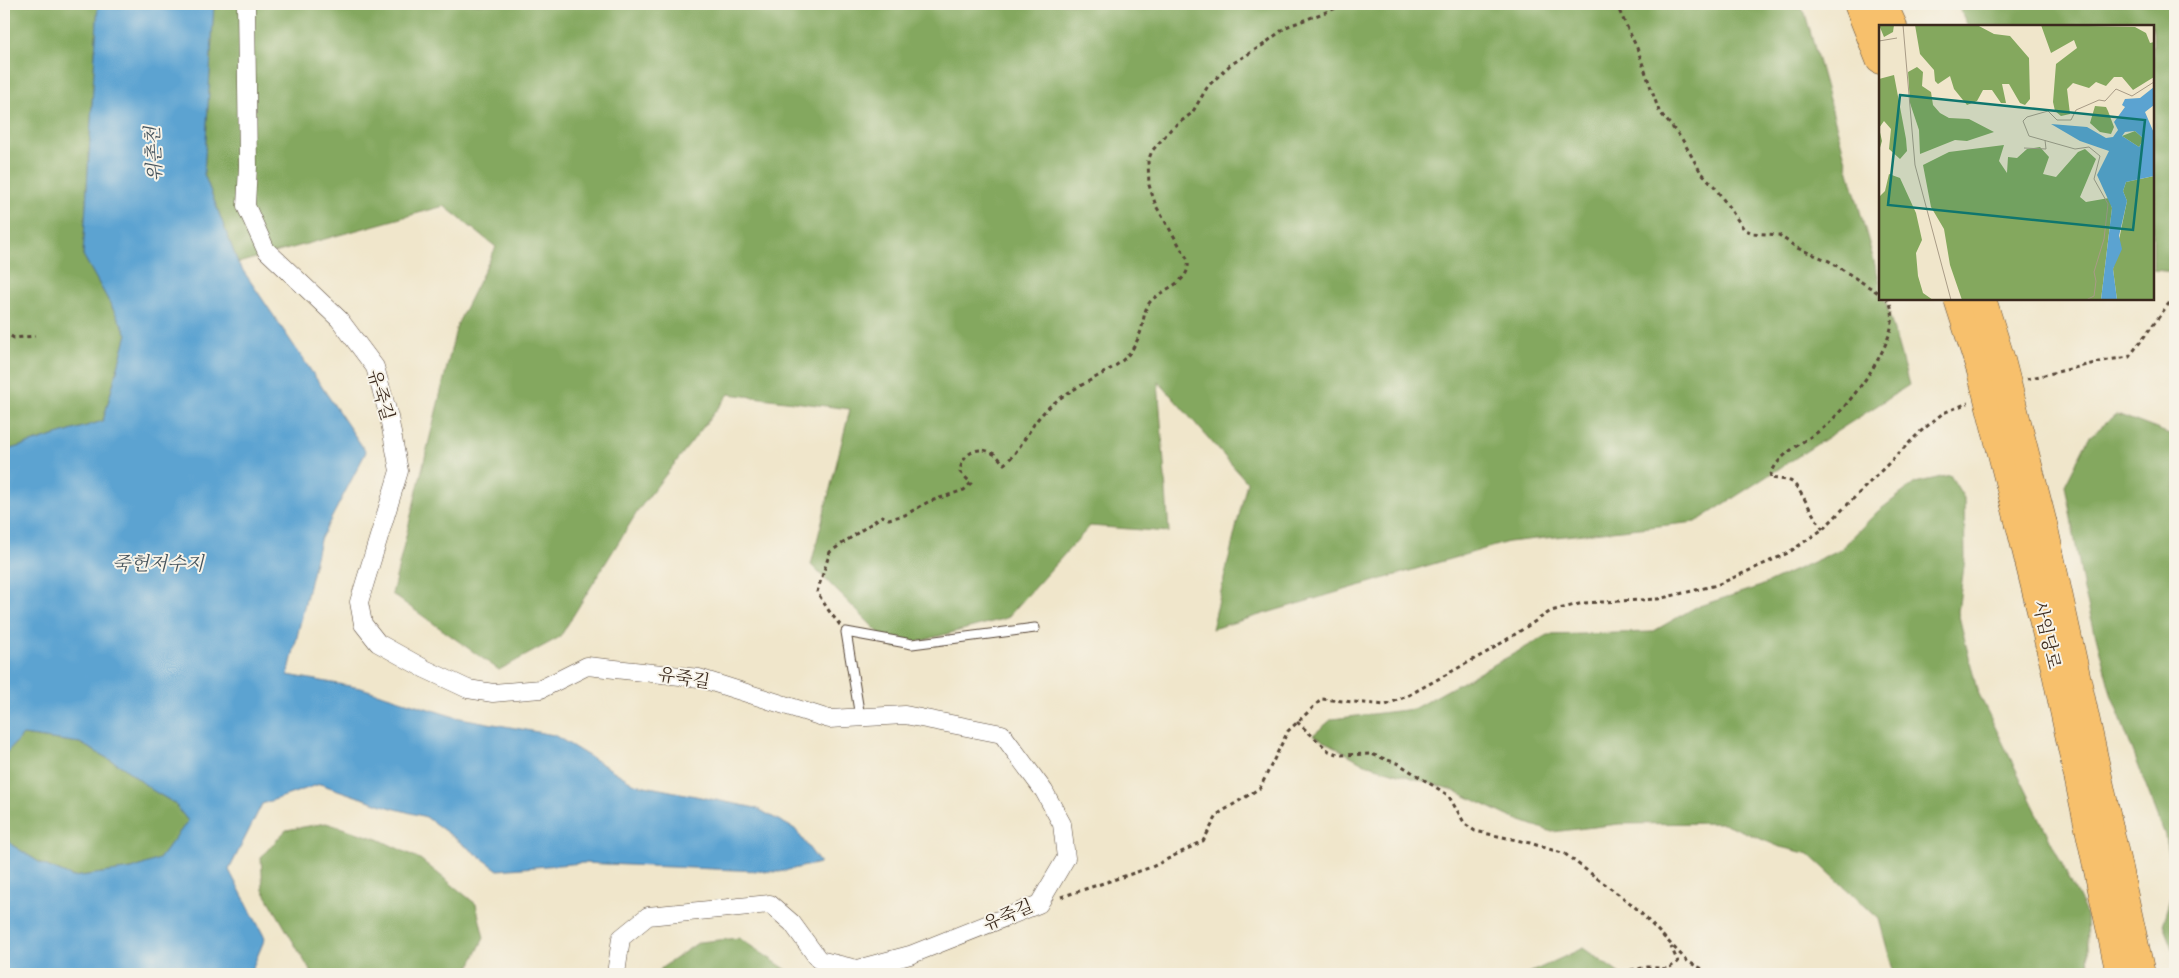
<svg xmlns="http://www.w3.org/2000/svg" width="2179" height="978" font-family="Alegreya,'Noto Serif KR',serif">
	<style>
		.forest { fill: #84a85e; stroke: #60693e }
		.water { fill: #5ba3d1; stroke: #4b6678 }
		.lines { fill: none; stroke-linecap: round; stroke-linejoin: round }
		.lane-casing { stroke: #564638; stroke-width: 11 }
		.street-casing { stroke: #564638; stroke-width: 19 }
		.highway-casing { stroke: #564638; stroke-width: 29 }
		.path { stroke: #564638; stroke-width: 3; stroke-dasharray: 4 4; stroke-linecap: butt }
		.lane { stroke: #fff; stroke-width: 9 }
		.street { stroke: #fff; stroke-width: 18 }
		.highway { stroke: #f7c06c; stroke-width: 28 }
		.highway-bridge-casing { stroke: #564638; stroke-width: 29; stroke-linecap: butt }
		.highway-bridge { stroke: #f7c06c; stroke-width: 28 }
		.labels { text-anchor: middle; stroke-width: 4; stroke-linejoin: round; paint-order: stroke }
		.street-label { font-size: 18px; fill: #3b2a1e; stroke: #f7f3e8 }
		.water-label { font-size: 19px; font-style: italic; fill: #46545d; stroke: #f7f3e8 }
		.inset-road { fill: none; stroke: #a89b86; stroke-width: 1 }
		.view { fill: #0f766e; fill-opacity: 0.15; stroke: #0f766e; stroke-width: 2.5 }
		.inset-edge { fill: none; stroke: #3b2a1e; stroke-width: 2.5 }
	</style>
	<rect width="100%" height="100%" fill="#f7f3e8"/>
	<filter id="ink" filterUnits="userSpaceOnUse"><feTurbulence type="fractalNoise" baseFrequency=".02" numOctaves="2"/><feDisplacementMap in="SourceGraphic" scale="10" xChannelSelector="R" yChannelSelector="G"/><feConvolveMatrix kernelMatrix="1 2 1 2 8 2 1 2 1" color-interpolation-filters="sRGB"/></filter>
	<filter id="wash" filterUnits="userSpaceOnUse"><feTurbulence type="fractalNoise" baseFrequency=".0096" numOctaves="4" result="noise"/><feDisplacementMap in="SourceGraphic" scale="20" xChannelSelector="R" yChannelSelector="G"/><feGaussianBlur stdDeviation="1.12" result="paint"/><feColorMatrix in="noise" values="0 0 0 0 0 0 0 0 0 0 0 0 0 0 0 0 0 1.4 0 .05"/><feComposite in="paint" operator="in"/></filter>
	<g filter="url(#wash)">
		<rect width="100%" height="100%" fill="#f0e6cb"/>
		<g class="forest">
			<polygon points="4,4 98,4 83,255 127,334 103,421 4,451"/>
			<polygon points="214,4 1798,4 1805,13 1880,283 1880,299 1885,299 1909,385 1696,522 1508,542 1212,629 1247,482 1158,381 1169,532 1090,526 1007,618 894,648 811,565 850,409 729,394 639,509 560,637 499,670 392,594 457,325 496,247 444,206 238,263 204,174"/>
			<polygon points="1957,4 2175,4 2175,272 2153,270 2153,26 1968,26"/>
			<polygon points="2117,414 2175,436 2175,884 2166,838 2111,694 2084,590 2065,485 2089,437"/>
			<polygon points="1950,475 1964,498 1965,558 1958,612 1977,690 2087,915 2089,974 1894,974 1879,919 1809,854 1780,847 1723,823 1619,824 1552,832 1510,817 1453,790 1365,764 1313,735 1332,719 1413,709 1548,635 1652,632 1696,607 1761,586 1841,549 1877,512 1915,483"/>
			<polygon points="23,735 80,743 123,767 152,790 174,803 188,821 159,859 132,869 73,877 42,864 12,845 4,833 4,755"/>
			<polygon points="326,823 378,839 420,859 476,904 484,938 466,974 312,974 263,890 261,857 286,830"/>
			<polygon points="2175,885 2175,956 2163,925"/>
			<polygon points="739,938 793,974 660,974 660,969 699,942"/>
			<polygon points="1583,948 1620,974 1527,974"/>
		</g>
		<polygon class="water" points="98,4 214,4 204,174 238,263 366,452 320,540 288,675 361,688 455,717 554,735 635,784 756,808 795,829 820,863 779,872 583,863 498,870 426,817 388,807 320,784 262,804 229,870 265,938 250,974 4,974 4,833 12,845 42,864 73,877 132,869 159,859 188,821 174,803 152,790 123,767 80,743 23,735 4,755 4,451 103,421 127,334 83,255"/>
	</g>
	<g filter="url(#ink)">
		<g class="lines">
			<defs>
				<polyline id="lane" points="860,717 846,632 912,644 1035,628"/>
				<polyline id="street" points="246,4 248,166 246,206 266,250 339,319 375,367 389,417 399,471 359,602 363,624 378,643 425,669 468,689 493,693 541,689 587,666 699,678 829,719 905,715 1002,734 1044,791 1062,824 1066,858 1039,904 910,955 857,969 819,960 792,923 770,904 648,916 621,938 616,974"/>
				<g id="highway">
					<polyline points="1858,4 1880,60"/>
					<polyline points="1883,4 1893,26"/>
					<polyline points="2043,524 2141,974"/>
					<polyline points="2020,525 2055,668 2120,974"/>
				</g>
			</defs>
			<use href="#lane" class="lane-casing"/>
			<use href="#street" class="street-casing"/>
			<use href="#highway" class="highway-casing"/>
			<g class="path">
				<polyline points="1616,4 1637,48 1659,111 1682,139 1700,171 1714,186 1744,229 1752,233 1779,235 1797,248 1829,261 1880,294"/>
				<polyline points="4,332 14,338 35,336"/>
				<polyline points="2027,379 2108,360 2129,357 2170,302 2175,298"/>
				<path d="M 1823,529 C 1813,518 1799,484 1790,481 C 1784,479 1777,479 1770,478 C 1776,451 1814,439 1831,421 C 1853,399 1910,329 1887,299"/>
				<path d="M 840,625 L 829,611 L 817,592 L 830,552 L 882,516 L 889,519 L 905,515 L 928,502 L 964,490 L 971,483 L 960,472 C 961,456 976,444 992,453 C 997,455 1001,461 1004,464 C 1022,450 1029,426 1046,410 C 1068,388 1099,379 1123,360 C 1132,352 1139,339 1142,327 C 1144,319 1144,309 1150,302 C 1163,287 1191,284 1188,260 L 1156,206 L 1149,185 L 1148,161 L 1152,151 L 1171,129 L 1192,113 L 1208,86 L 1230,65 L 1263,45 L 1286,27 L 1347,4"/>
				<polyline points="1297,722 1329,751 1340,755 1371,754 1399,764 1448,795 1465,824 1475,831 1530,843 1565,854 1634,906 1688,962 1713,974"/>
				<polyline points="1061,897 1152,867 1203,841 1218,814 1260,788 1288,731 1322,699 1386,705 1409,695 1489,651 1551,611 1583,603 1658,599 1717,585 1788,553 1823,529 1920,432 1943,413 1968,403"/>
				<polyline points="1607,974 1648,967 1667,969 1678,962 1671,947"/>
			</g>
			<use href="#lane" class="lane"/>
			<use href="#street" class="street"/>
			<use href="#highway" class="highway"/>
			<defs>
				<g id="highway-bridge">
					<polyline points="1958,299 1981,371 2020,525"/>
					<polyline points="1982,299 2001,360 2043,524"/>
				</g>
			</defs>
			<use href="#highway-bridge" class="highway-bridge-casing"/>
			<use href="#highway-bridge" class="highway-bridge"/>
		</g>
	</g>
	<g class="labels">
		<g class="street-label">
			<text transform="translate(381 395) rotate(73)" y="6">유죽길</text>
			<text transform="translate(2047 635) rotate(77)" y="6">사임당로</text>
			<text transform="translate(684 678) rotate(9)" y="6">유죽길</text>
			<text transform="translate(1008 915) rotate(-23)" y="6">유죽길</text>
		</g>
		<g class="water-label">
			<text transform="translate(153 154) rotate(-93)" y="7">위촌천</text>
			<text x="158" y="570">죽헌저수지</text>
		</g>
	</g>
	<g transform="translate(1879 25)">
		<rect width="275" height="275" fill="#f0e6cb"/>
		<path d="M 0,0 L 15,0 L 14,7 L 5,12 ZM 36,0 L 98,0 L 115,9 L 131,11 L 150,33 L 151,74 L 146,80 L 141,78 L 130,59 L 123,59 L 127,78 L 122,78 L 113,65 L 104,65 L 98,76 L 88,80 L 75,64 L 71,51 L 59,59 L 56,56 L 55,45 L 41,29 ZM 162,0 L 256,2 L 267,8 L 271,18 L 275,17 L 275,52 L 254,65 L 243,52 L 235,52 L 227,61 L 217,57 L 210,63 L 194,58 L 188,64 L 191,89 L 182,91 L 176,86 L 174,77 L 177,39 L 198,23 L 195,15 L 172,28 ZM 38,42 L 44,47 L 43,61 L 52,67 L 54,80 L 61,88 L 70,93 L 90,94 L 115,107 L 88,116 L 76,115 L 41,129 L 40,105 L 31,78 L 29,47 ZM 15,50 L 27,114 L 28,126 L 21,134 L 10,124 L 12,104 L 5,96 L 0,103 L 3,116 L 0,126 L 0,54 ZM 216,81 L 227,82 L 229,86 L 235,102 L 232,109 L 221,107 L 211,98 ZM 256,106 L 265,114 L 260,122 L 243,111 ZM 125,120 L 120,136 L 128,148 L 129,132 L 138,133 L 148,124 L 161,122 L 170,132 L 164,149 L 177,152 L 199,127 L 206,124 L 217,134 L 201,172 L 207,177 L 230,173 L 233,183 L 222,275 L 83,275 L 71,240 L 65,204 L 52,182 L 44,140 L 70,127 ZM 10,149 L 21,153 L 37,188 L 43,215 L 37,228 L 39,251 L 44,268 L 54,275 L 0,275 L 0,172 L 6,166 ZM 275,151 L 275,275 L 238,275 L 234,244 L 248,176 L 244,166 L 247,157 Z" fill="#84a85e"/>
		<path d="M 275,62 L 275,80 L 266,87 L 275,108 L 275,151 L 247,157 L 244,166 L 248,176 L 240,211 L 243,224 L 234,244 L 238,275 L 222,275 L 233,183 L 218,150 L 230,126 L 201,116 L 172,99 L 208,102 L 227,113 L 234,112 L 239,105 L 235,97 L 246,82 L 243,80 L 246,74 L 261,73 ZM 256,106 L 265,114 L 260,122 L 243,111 L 246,107 Z" fill="#5ba3d1" fill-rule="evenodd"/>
		<path class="inset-road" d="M 24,0 L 36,140 L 72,275M 0,16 L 18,13M 145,123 L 167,124 L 166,115M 207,275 L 215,271 L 217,256 L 215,247 L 225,214 L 229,179 L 215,154 L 221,131 L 210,122 L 196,124 L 150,111 L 144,96 L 148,92 L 169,86 L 178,95 L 192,95 L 197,85 L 220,75 L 226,76 L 237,64 L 253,71 L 275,57"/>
		<path class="view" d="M 21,70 L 266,95 L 254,205 L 9,180 Z"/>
		<rect width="275" height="275" class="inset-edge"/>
	</g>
	<rect width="2179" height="978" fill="none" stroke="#f7f3e8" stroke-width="20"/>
</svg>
